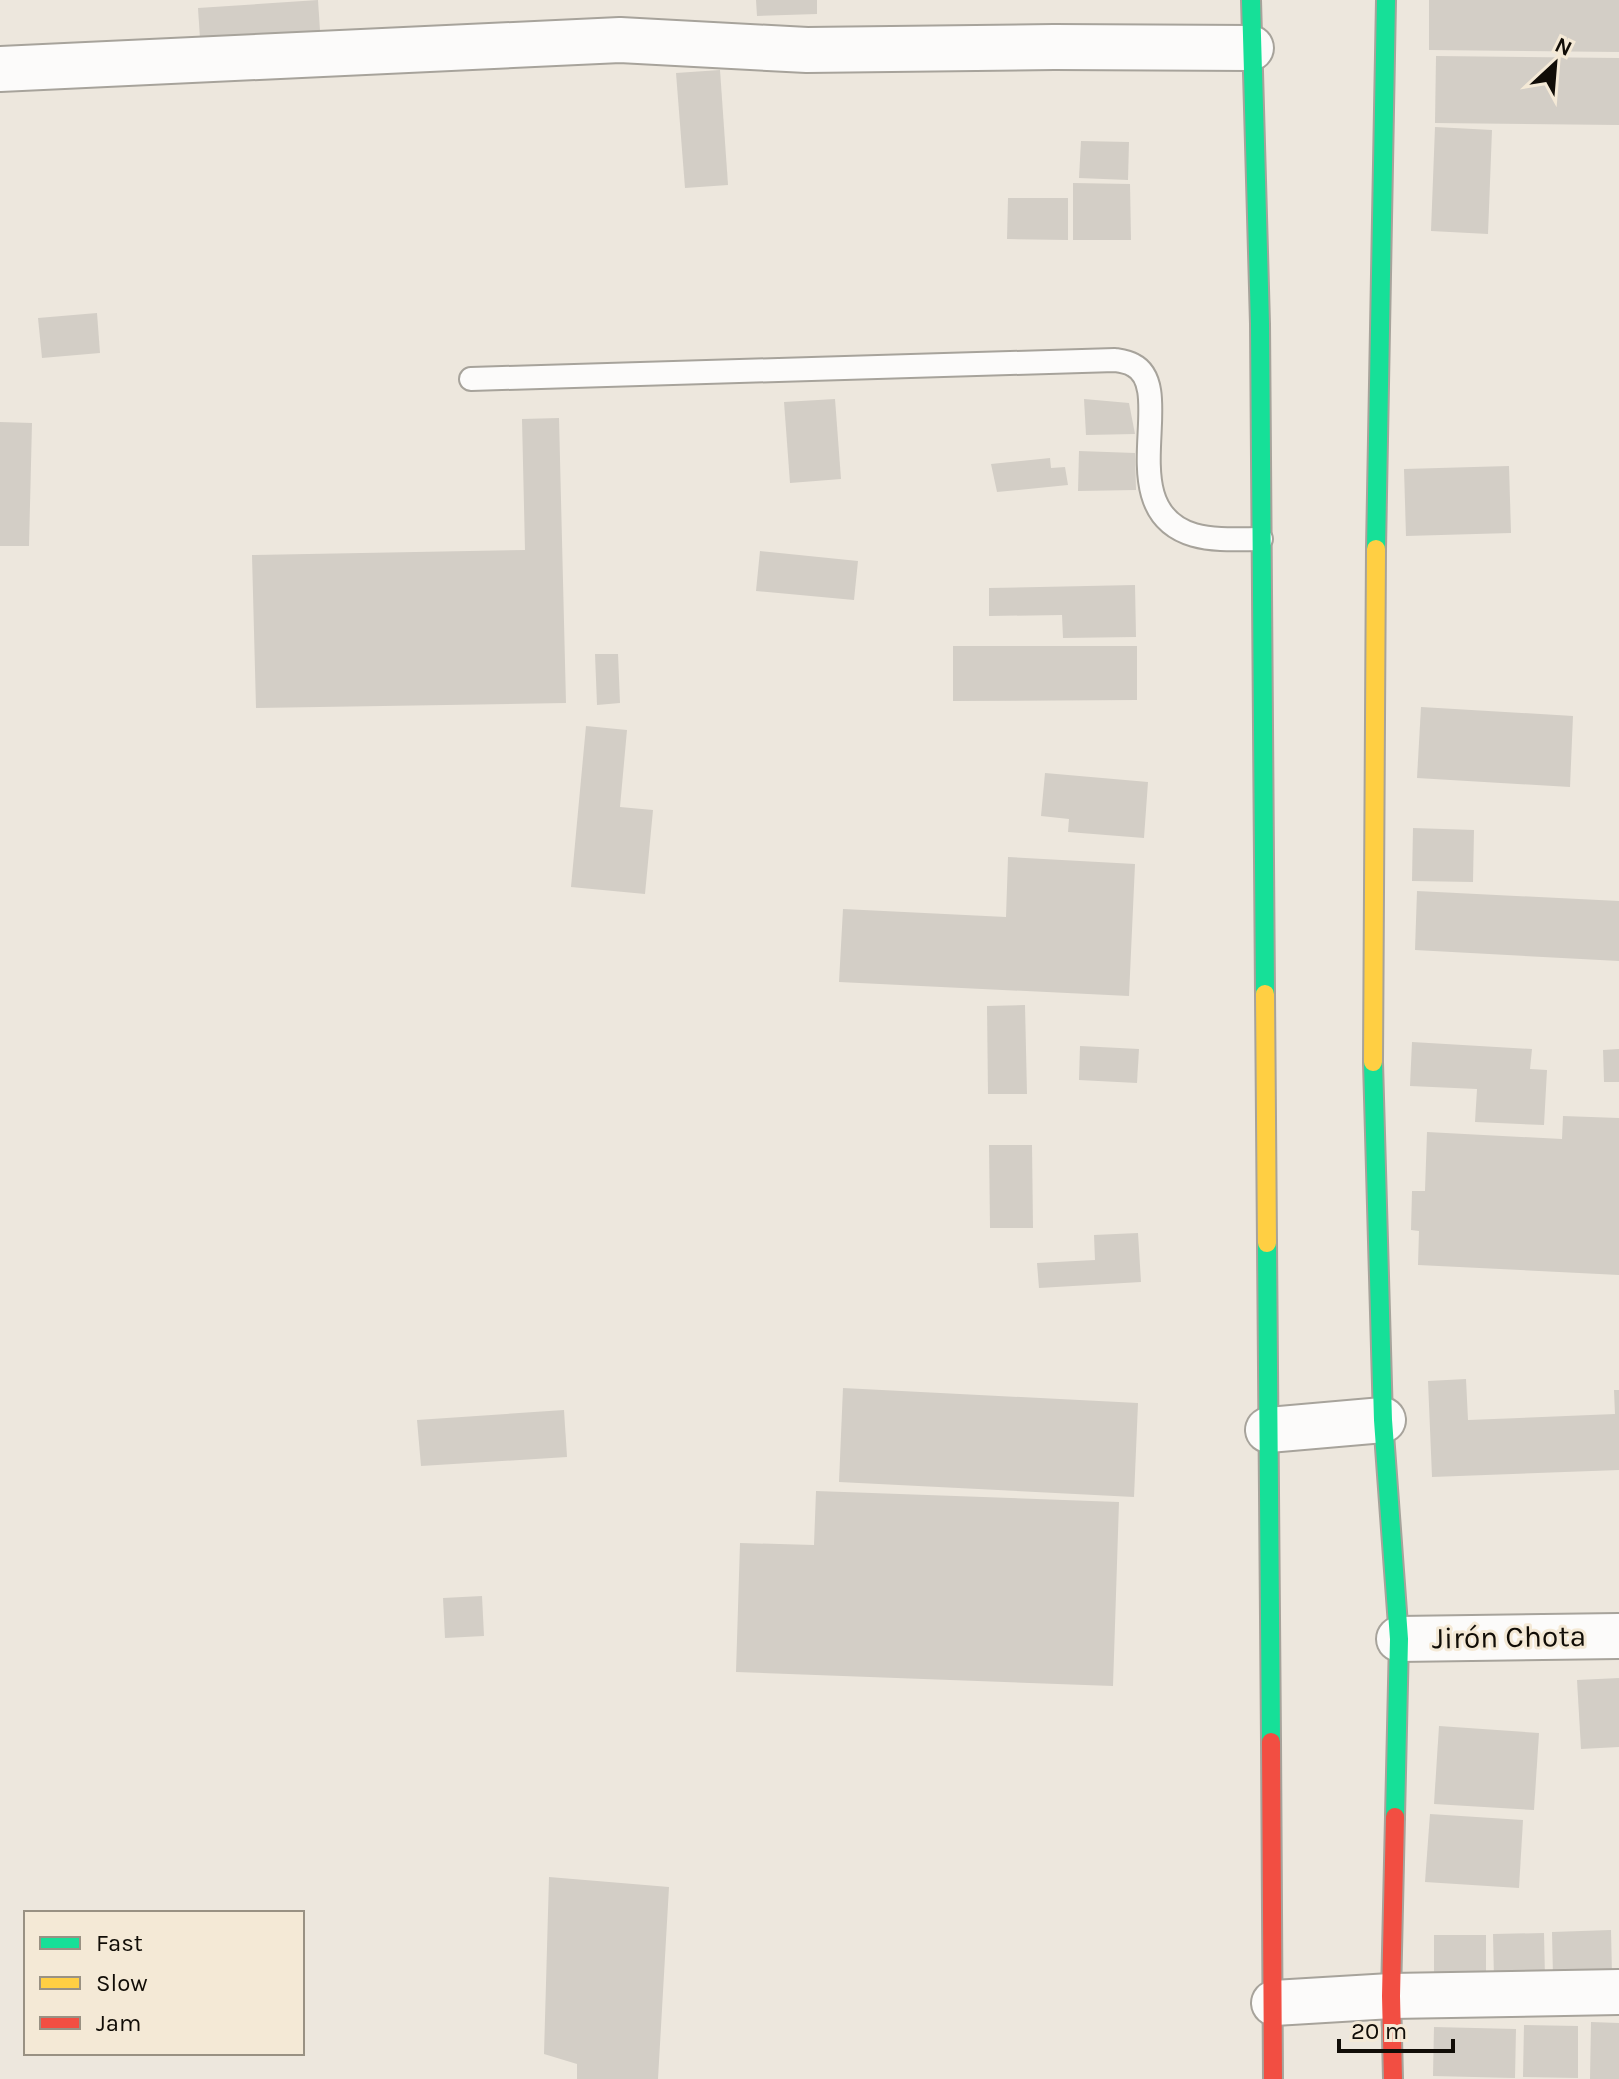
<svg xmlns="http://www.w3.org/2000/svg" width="1619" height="2079" font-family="Karla,sans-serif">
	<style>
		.building { fill: #d3cec6 }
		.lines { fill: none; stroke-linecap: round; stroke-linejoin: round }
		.lane-casing { stroke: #a7a39b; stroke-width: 26 }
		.street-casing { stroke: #a7a39b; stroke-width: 48 }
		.fast-casing { stroke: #a7a39b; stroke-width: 22 }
		.slow-casing { stroke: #a7a39b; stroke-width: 22 }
		.jam-casing { stroke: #a7a39b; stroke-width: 22 }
		.lane { stroke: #fcfbfa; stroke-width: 22 }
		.street { stroke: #fcfbfa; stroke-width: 44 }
		.fast { stroke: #16e098; stroke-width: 18 }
		.slow { stroke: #ffcf43; stroke-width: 18 }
		.jam { stroke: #f24e42; stroke-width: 18 }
		.labels { text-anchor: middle; stroke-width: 6; stroke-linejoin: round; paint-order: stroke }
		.street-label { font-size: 30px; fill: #110d07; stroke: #f4e9d6 }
	</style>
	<rect width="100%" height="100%" fill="#ede7dd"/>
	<g class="building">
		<polygon points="318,0 321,46 201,54 198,8"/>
		<polygon points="756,0 817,0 817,14 757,16"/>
		<polygon points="1429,0 1619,0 1619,52 1429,50"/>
		<polygon points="1436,56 1619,58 1619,125 1435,123"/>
		<polygon points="720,70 728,185 685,188 676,73"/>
		<polygon points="1435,127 1492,130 1488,234 1431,231"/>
		<polygon points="1081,141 1129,142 1128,180 1079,178"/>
		<polygon points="1073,183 1130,184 1131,240 1073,240"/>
		<polygon points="1008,198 1068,198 1068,240 1007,239"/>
		<polygon points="97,313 100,353 42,358 38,318"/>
		<polygon points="835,399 841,479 790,483 784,402"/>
		<polygon points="1084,399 1129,403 1135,434 1086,435"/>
		<polygon points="559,418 566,703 256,708 252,555 525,550 522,419"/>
		<polygon points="0,422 32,423 29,546 0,546"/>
		<polygon points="1079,451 1135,453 1136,490 1078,491"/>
		<polygon points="1050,458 1051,468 1065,467 1068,485 997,492 991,464"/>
		<polygon points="1509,466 1511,533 1406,536 1404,469"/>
		<polygon points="760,551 858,561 854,600 756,591"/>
		<polygon points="1135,585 1136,637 1063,638 1062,615 989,616 989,588"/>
		<polygon points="953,646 1137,646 1137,700 953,701"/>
		<polygon points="595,654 618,654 620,703 597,705"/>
		<polygon points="1421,707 1573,716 1570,787 1417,778"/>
		<polygon points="586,726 627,730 620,807 653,810 645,894 571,887"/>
		<polygon points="1045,773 1148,782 1144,838 1068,832 1069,819 1041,816"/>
		<polygon points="1413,828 1474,830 1473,882 1412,881"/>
		<polygon points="1008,857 1135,864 1129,996 839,982 843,909 1006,917"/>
		<polygon points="1417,891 1619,901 1619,961 1415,950"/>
		<polygon points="1025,1005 1027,1094 988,1094 987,1006"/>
		<polygon points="1412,1042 1532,1049 1530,1069 1547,1070 1544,1125 1475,1122 1477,1089 1410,1086"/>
		<polygon points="1080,1046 1139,1049 1137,1083 1079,1080"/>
		<polygon points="1619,1049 1619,1082 1604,1082 1603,1050"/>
		<polygon points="1563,1116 1619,1118 1619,1275 1418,1265 1419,1231 1411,1230 1412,1191 1425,1191 1427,1132 1562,1139"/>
		<polygon points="989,1145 1032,1145 1033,1228 990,1228"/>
		<polygon points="1138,1233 1141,1282 1039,1288 1037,1263 1095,1260 1094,1235"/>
		<polygon points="1466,1379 1468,1420 1615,1414 1614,1390 1619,1390 1619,1470 1432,1477 1428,1381"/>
		<polygon points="843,1388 1138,1403 1134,1497 839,1482"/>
		<polygon points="564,1410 567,1457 421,1466 417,1420"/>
		<polygon points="816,1491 1119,1502 1113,1686 736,1672 740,1543 814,1545"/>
		<polygon points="482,1596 484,1636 445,1638 443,1598"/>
		<polygon points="1619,1678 1619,1747 1581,1749 1577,1680"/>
		<polygon points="1439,1726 1539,1733 1534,1810 1434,1804"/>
		<polygon points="1430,1814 1523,1820 1519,1888 1425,1882"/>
		<polygon points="549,1877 669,1887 658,2079 577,2079 577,2064 544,2054"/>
		<polygon points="1611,1930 1612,1975 1553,1977 1552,1932"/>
		<polygon points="1544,1933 1545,1978 1494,1979 1493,1934"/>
		<polygon points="1434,1935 1486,1935 1486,1980 1434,1979"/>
		<polygon points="1591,2022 1619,2023 1619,2079 1590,2079"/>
		<polygon points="1524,2025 1578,2026 1578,2078 1523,2077"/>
		<polygon points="1434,2027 1516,2029 1515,2078 1433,2076"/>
	</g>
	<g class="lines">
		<defs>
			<path id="lane" d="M 471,379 L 1115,360 C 1121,361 1128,362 1133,365 C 1179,388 1109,510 1194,535 C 1215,541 1240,539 1261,539"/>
			<g id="street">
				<polyline points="0,69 620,40 807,50 1054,47 1251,48"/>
				<polyline points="1268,1430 1383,1420"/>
				<polyline points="1399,1639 1619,1636"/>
				<polyline points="1274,2003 1391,1996 1619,1992"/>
			</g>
			<g id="fast">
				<polyline points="1251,0 1260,324 1265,994"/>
				<polyline points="1376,549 1386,0"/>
				<polyline points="1373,1062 1383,1420 1399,1639 1395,1817"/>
				<polyline points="1267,1243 1271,1742"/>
			</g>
			<g id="slow">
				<polyline points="1265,994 1267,1243"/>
				<polyline points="1373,1062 1376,549"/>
			</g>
			<g id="jam">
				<polyline points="1271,1742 1273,2079"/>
				<polyline points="1393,2079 1391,1996 1395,1817"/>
			</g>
		</defs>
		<use href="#lane" class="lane-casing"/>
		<use href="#street" class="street-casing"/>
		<use href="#fast" class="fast-casing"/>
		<use href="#slow" class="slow-casing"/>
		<use href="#jam" class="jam-casing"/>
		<use href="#lane" class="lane"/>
		<use href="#street" class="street"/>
		<use href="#fast" class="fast"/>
		<use href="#slow" class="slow"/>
		<use href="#jam" class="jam"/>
	</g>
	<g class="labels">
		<g class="street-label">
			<text transform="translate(1509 1637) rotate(-1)" y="10">Jirón Chota</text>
		</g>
	</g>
	<rect x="24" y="1911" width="280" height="144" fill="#f4e9d6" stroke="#999183" stroke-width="2"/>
	<rect x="40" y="1937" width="40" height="12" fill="#16e098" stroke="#999183" stroke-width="2"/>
	<text x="96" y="1951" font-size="24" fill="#110d07">Fast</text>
	<rect x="40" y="1977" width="40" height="12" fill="#ffcf43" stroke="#999183" stroke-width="2"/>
	<text x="96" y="1991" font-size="24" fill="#110d07">Slow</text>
	<rect x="40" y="2017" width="40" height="12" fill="#f24e42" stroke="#999183" stroke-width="2"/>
	<text x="96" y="2031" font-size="24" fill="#110d07">Jam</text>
	<g transform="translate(1555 64) rotate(26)" stroke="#f4e9d6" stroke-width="6" paint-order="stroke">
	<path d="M0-6L14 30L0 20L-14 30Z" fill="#110d07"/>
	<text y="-12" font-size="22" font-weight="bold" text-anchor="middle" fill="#110d07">N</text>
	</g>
	<path d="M1339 2039v12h114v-12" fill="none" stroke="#110d07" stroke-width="4"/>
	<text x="1351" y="2039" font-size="24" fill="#110d07" stroke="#f4e9d6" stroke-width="6" paint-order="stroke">20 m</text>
</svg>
